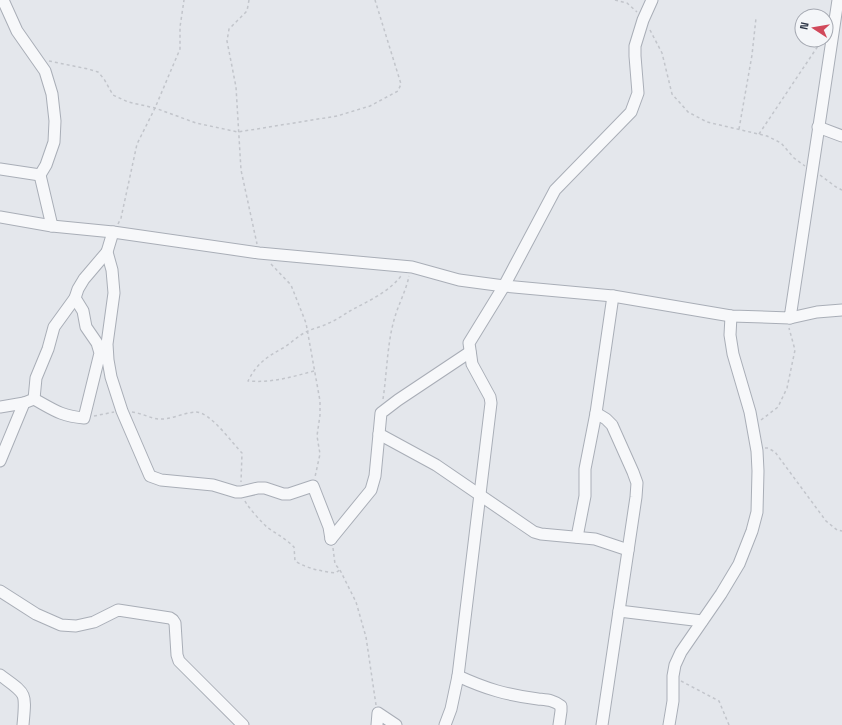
<svg xmlns="http://www.w3.org/2000/svg" width="842" height="725" font-family="'Space Grotesk',sans-serif">
	<style>
		.lines { fill: none; stroke-linecap: round; stroke-linejoin: round }
		.minor-casing { stroke: #a9aeb7; stroke-width: 13 }
		.path { stroke: #c2c5cb; stroke-width: 1.5; stroke-dasharray: 3 3; stroke-linecap: butt }
		.minor { stroke: #f7f8fa; stroke-width: 11 }
	</style>
	<rect width="100%" height="100%" fill="#e4e7ec"/>
	<g class="lines">
		<defs>
			<g id="minor">
				<polyline points="3,0 17,31 45,71 52,94 55,121 54,142 46,165 40,175 52,226"/>
				<polyline points="818,127 842,136"/>
				<polyline points="0,169 40,175"/>
				<polyline points="0,217 52,226 113,232 259,253 412,267 459,280 504,286 613,296 731,316 790,318 838,0"/>
				<polyline points="113,232 107,252 112,270 114,293 107,344 108,360 111,377 122,411 150,476 161,480 213,485 236,492 241,492 258,488 265,488 283,494 289,494 313,486 329,527 331,539"/>
				<polyline points="790,318 817,312 842,310"/>
				<path d="M 34,399 C 54,410 61,416 84,418 L 100,353 L 97,343 L 86,327 L 83,311 L 75,298"/>
				<polyline points="34,399 36,378 48,349 54,327 75,298 78,289 84,279 107,252"/>
				<polyline points="0,407 24,403"/>
				<polyline points="379,434 436,465 534,532 541,534 595,539 628,550"/>
				<polyline points="0,461 24,403 34,399"/>
				<polyline points="577,537 585,496 585,469 596,413"/>
				<polyline points="331,539 371,490 375,476 381,413 398,400 470,352"/>
				<polyline points="0,591 36,614 61,625 76,626 94,622 118,610 170,618 173,620 175,623 177,655 179,661 243,725"/>
				<polyline points="619,611 702,621"/>
				<path d="M 0,675 C 27,695 26,691 23,725"/>
				<path d="M 458,676 C 486,689 507,695 538,699 C 547,700 554,700 561,706 L 561,711 L 559,725"/>
				<polyline points="377,725 378,713 396,725"/>
				<polyline points="445,725 451,709 458,676 491,403 490,397 472,364 469,343 504,286 555,190 631,112 638,93 635,56 635,46 643,20 652,0"/>
				<polyline points="602,725 636,497 637,483 633,472 612,425 606,419 596,413 613,296"/>
				<polyline points="669,725 673,701 673,676 675,665 681,652 721,594 739,564 752,531 757,512 758,471 757,451 750,412 733,354 730,335 731,316"/>
			</g>
		</defs>
		<use href="#minor" class="minor-casing"/>
		<g class="path">
			<polyline points="249,0 247,11 229,29 227,41 236,87 241,170 257,244"/>
			<polyline points="615,0 627,3 637,12"/>
			<polyline points="650,30 662,53 672,94 688,112 707,122 767,136 781,143 794,158 805,166"/>
			<polyline points="49,61 88,69 98,72 104,79 113,95 128,102 155,108 196,123 238,132 337,116 370,106 398,91 401,84 375,0"/>
			<polyline points="739,129 752,55 756,18"/>
			<polyline points="759,134 822,40"/>
			<polyline points="820,175 836,187 842,190"/>
			<polyline points="118,224 121,218 137,144 155,108 180,49 180,27 184,0"/>
			<polyline points="271,264 291,285 306,323 320,401 320,415 317,436 320,454 315,477"/>
			<path d="M 314,371 C 292,377 271,383 248,381 C 257,363 267,357 283,348 C 291,343 298,336 306,332 C 313,328 322,327 329,323 C 336,320 342,316 348,312 C 366,302 388,293 401,276"/>
			<path d="M 383,399 C 387,373 387,345 394,320 C 398,305 406,291 409,276"/>
			<path d="M 132,412 C 141,413 150,418 158,419 C 170,420 183,413 195,412 C 210,411 232,443 242,453 L 241,482"/>
			<polyline points="94,416 114,412"/>
			<polyline points="761,420 778,407 787,388 795,350 789,328"/>
			<polyline points="765,448 768,448 775,452 826,521 837,530 842,531"/>
			<path d="M 245,501 C 248,507 262,523 268,528 C 277,534 286,539 294,547 L 295,561 C 308,569 321,571 335,573 L 340,570"/>
			<polyline points="333,548 335,564 340,570 356,602 366,637 376,705"/>
			<polyline points="681,681 719,701 729,725"/>
		</g>
		<use href="#minor" class="minor"/>
	</g>
	<g transform="translate(814 28) rotate(282)"><circle r="19" fill="#f4f6f9" stroke="#a4a8b1"/>
	<path d="M0-3L7 15L0 10L-7 15Z" fill="#d1495b"/>
	<text y="-6" font-size="11" font-weight="bold" text-anchor="middle" fill="#2b3445">N</text>
	</g>
</svg>
